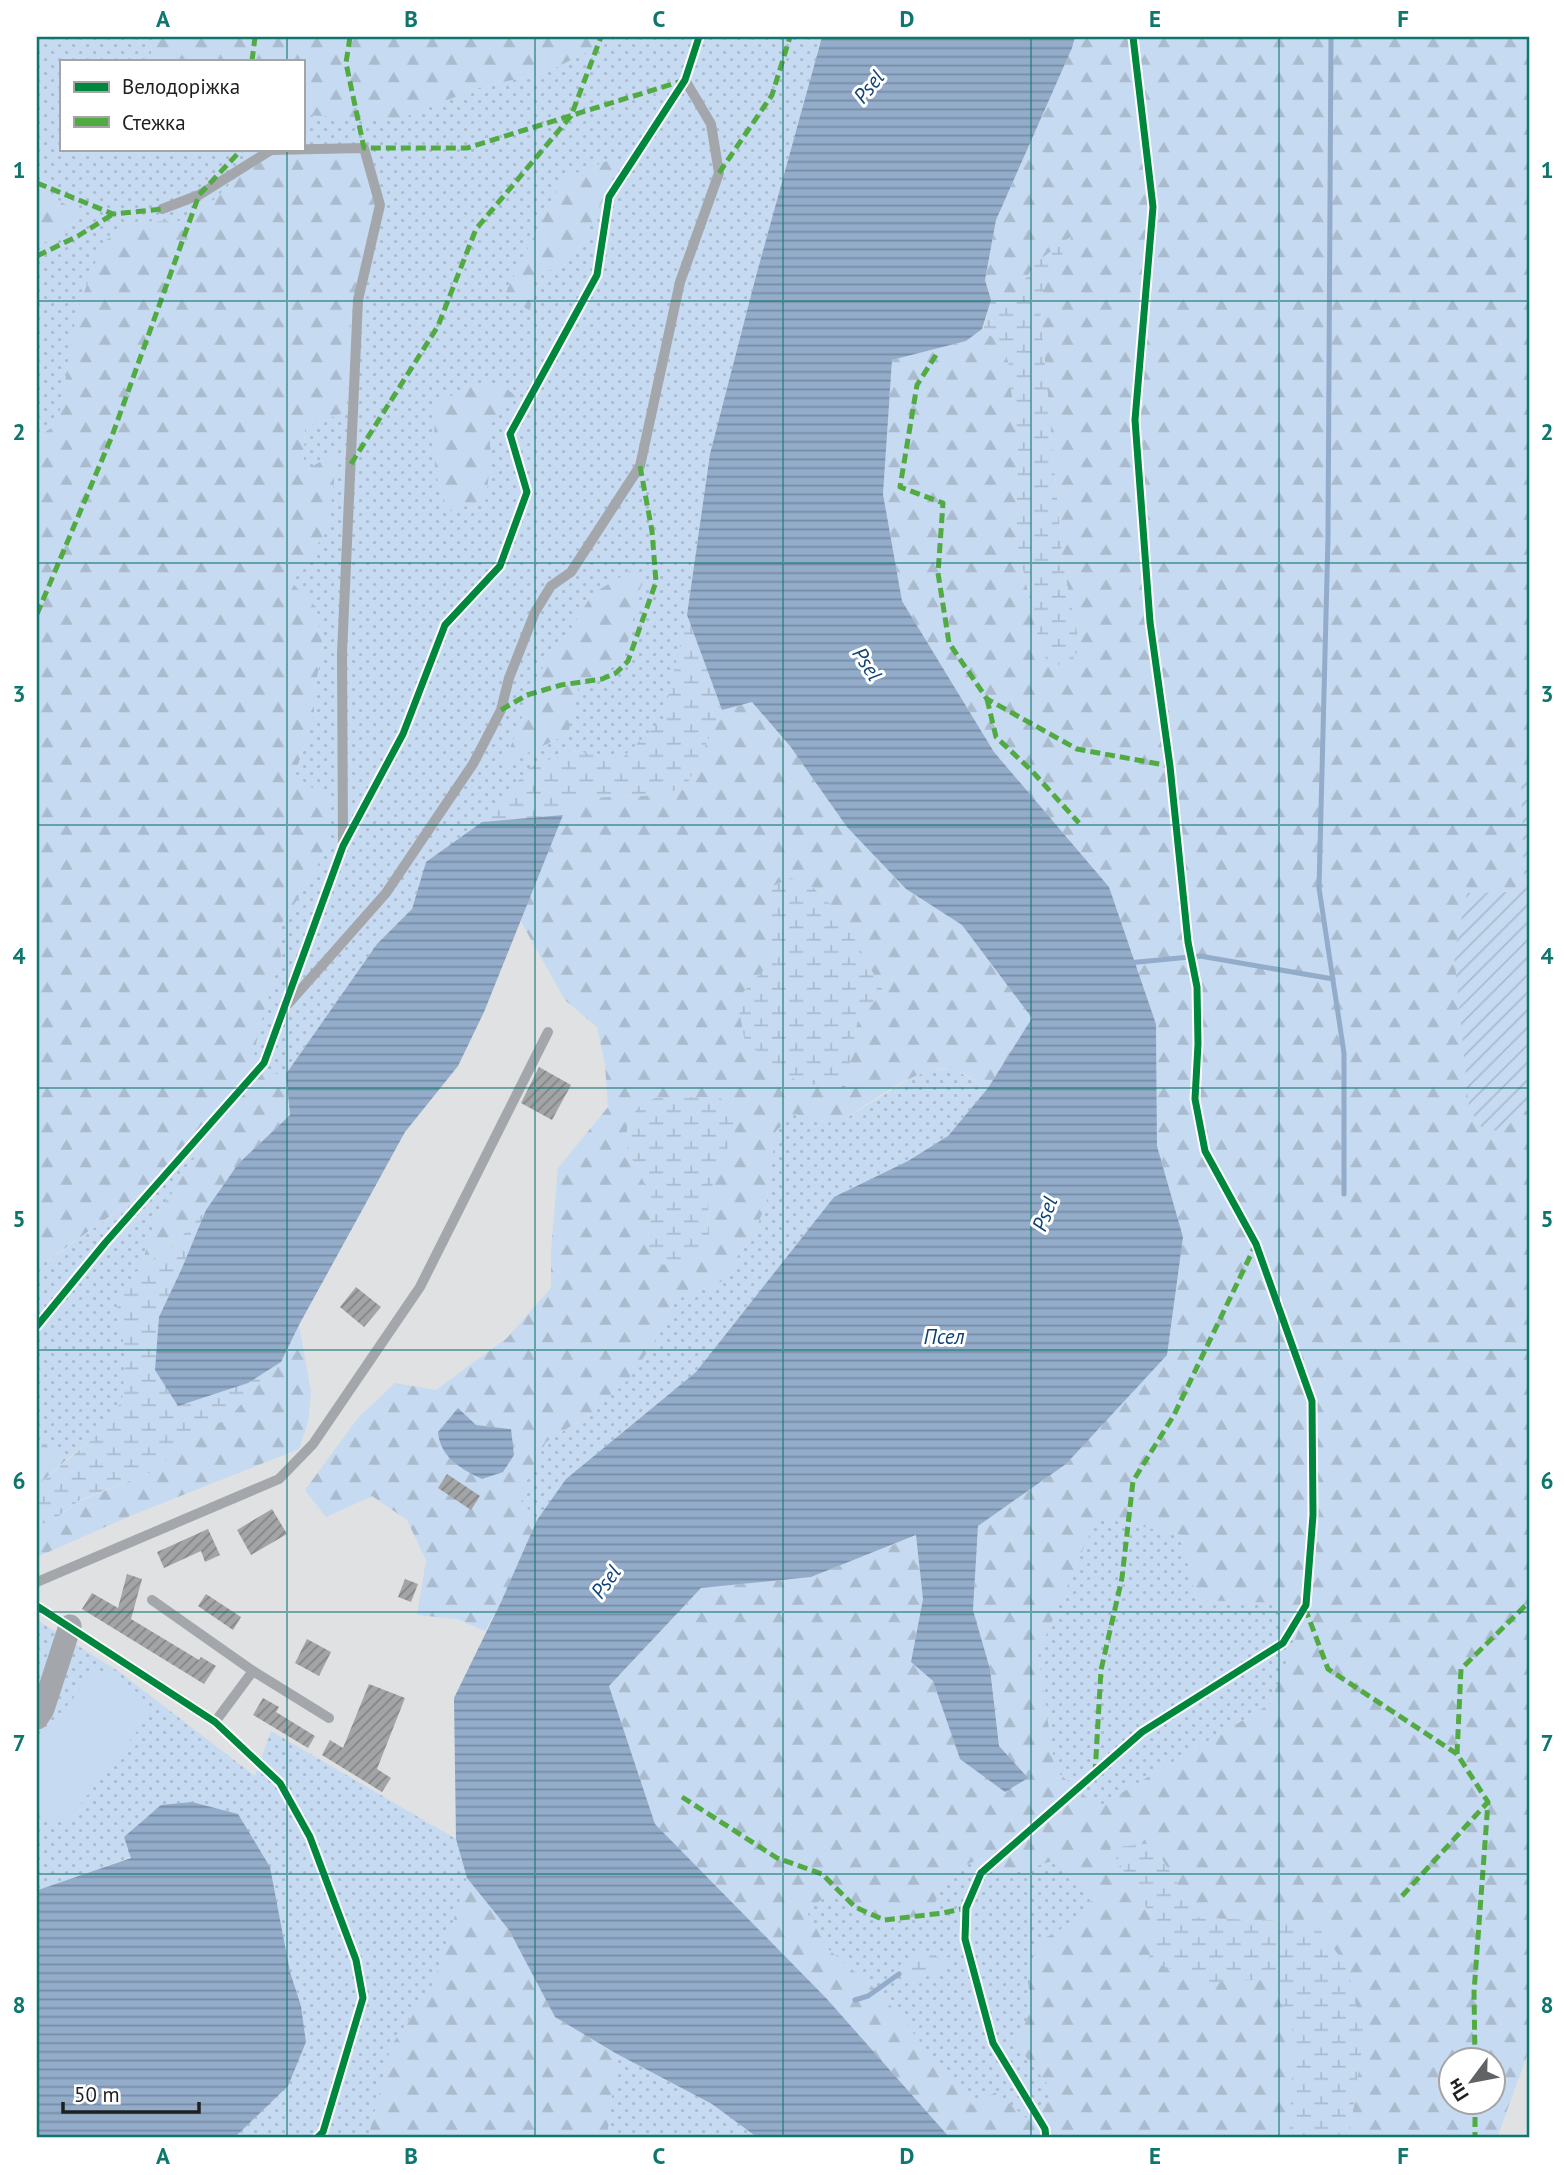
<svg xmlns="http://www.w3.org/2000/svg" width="1566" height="2175" font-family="'PT Sans',sans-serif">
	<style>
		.grass { fill: url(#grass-dots); fill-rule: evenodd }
		.forest { fill: url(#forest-firs); fill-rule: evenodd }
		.wetland { fill: url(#wetland-marsh) }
		.garden { fill: url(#garden-furrows) }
		.pitch { fill: #c6daf1 }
		.water { fill: url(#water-rules) }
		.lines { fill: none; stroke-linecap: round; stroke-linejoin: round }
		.stream { stroke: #93acca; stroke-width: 5 }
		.building { fill: url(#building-hatch) }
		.service { stroke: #a3a7ac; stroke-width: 10 }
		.minor { stroke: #a3a7ac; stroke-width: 23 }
		.quiet { stroke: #52aa43; stroke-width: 5; stroke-dasharray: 10 5; stroke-linecap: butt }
		.cycleway-casing { stroke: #fff; stroke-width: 11 }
		.cycleway { stroke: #00873e; stroke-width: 7 }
		.grid { fill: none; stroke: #0f766e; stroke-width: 2; stroke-opacity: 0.55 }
		.labels { text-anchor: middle; stroke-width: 6; stroke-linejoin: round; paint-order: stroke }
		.water-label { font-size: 21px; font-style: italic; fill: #104276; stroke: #fff }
		.neatline { fill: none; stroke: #0f766e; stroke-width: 2.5 }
		.grid-label { font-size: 23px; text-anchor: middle; font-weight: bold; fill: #0f766e }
	</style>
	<defs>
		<pattern id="grass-dots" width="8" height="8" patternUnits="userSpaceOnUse" patternTransform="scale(1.75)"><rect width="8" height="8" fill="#c6daf1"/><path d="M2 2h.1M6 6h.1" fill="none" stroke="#aabbce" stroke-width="1.8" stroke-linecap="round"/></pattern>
		<pattern id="forest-firs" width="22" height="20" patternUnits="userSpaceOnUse" patternTransform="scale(1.75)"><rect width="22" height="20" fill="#c6daf1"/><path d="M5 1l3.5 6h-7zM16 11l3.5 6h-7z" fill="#aabbce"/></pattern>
		<pattern id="wetland-marsh" width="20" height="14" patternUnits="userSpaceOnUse" patternTransform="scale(1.75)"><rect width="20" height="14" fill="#c6daf1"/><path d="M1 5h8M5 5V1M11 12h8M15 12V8" fill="none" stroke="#aabbce"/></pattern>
		<pattern id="garden-furrows" width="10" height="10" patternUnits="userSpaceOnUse" patternTransform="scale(1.75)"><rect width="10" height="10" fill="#c6daf1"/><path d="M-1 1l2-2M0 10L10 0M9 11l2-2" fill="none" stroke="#aabbce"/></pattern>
		<pattern id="water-rules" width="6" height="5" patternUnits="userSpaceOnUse" patternTransform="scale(1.75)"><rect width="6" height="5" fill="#93acca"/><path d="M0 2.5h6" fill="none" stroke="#778ba4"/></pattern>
		<pattern id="building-hatch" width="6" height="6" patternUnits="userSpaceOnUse" patternTransform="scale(1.75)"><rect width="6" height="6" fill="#a2a4a6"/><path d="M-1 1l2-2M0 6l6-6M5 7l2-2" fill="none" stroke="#838587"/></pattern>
	</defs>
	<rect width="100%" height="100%" fill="#dfe1e3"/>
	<g class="grass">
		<polygon points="37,37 152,37 151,61 61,61 61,149 297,149 245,169 215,199 181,221 134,222 77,311 58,423 37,438 37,242 57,241 81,214 37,187"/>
		<path d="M 617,37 L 822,37 L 756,276 L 710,454 L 687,615 L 664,719 L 622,758 L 572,751 L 530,767 L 482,822 L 426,862 L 412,909 L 377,944 L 286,1074 L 264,1074 L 251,1071 L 259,1029 L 281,956 L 278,929 L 308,883 L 331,802 L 295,776 L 314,713 L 314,691 L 323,648 L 316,607 L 292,583 L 327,530 L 334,482 L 335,454 L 303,472 L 305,427 L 346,412 L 352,306 L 373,258 L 376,180 L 303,148 L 303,115 L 397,120 L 478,88 L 547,72 ZM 597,209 L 578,253 L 535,279 ZM 592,594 L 623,661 L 579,686 L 571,629 Z"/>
		<polygon points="953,1069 988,1088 948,1136 908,1161 834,1197 696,1372 566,1479 537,1520 518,1497 546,1442 596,1410 668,1322 673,1301 721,1282 757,1226 766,1204 776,1131 794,1114 837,1124 911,1078 931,1070"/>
		<polygon points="199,1153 158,1215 141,1265 116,1300 126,1357 122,1401 96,1436 66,1460 37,1439 37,1259 48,1261"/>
		<polygon points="1097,1517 1182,1535 1196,1600 1280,1603 1299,1630 1270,1704 1098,1807 1055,1770 1038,1654"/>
		<polygon points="37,1620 118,1671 255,1776 271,1731 456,1839 467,1878 432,1987 391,2046 368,2138 234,2138 288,2086 306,2042 301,2006 290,1972 270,1867 254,1843 131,1857 38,1891"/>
		<polygon points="981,1858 1003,1877 1058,1859 1095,1897 1076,1921 1043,1939 1027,1970 1032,2007 1016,2044 1055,2093 1026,2118 972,2105 881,1994 828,1949 805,1909 837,1890 883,1924 930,1913 949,1873"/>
		<polygon points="617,2054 712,2104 758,2138 607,2138"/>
	</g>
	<g class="forest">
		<polygon points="152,37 617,37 547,72 478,88 397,120 303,115 303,61 151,61"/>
		<path d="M 1075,37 L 1529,37 L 1529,764 L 1521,784 L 1524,874 L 1514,892 L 1518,1114 L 1529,1109 L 1529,2050 L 1497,2138 L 1349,2138 L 1364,2033 L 1314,1922 L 1199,1918 L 1111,1849 L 1160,1930 L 1206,1983 L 1270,1979 L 1295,2034 L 1289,2138 L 950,2138 L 827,1999 L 655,1824 L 609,1686 L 701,1588 L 811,1577 L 917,1535 L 923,1599 L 911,1662 L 933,1681 L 960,1759 L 1027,1778 L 999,1746 L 990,1669 L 973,1610 L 978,1526 L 1066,1464 L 1183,1237 L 1157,1146 L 1156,1024 L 1109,887 L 994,752 L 902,601 L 883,494 L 892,360 L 966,341 L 982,329 L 999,342 L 1008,361 L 1018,449 L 1016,537 L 1040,647 L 1049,665 L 1080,647 L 1063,565 L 1039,298 L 1071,237 L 1038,261 L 1013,296 L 991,300 L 985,280 L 996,220 L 1072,48 ZM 1097,1517 L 1182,1535 L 1196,1600 L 1280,1603 L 1299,1629 L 1270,1704 L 1098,1807 L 1055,1770 L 1038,1654 ZM 981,1858 L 1003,1877 L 1058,1859 L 1095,1897 L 1076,1921 L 1043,1939 L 1026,1970 L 1032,2007 L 1016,2044 L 1054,2093 L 1026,2118 L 996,2092 L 972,2105 L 881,1994 L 828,1949 L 805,1909 L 837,1891 L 883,1924 L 930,1913 L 949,1873 ZM 1450,2060 L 1492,2060 L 1492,2102 L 1450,2102 Z"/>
		<polygon points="362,151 376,180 373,258 352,306 346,412 305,427 303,472 335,453 334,482 327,530 292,583 316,607 323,648 314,691 314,713 295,775 331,802 329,844 308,883 278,929 281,956 259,1029 251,1071 264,1074 286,1074 290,1115 238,1164 206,1210 167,1252 141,1265 158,1215 197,1154 47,1261 37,1259 37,438 58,423 77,311 103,242 134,222 181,221 215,199 245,169 269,155"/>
		<polygon points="612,159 619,165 578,253 535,279 530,311 505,294 563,178"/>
		<polygon points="37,187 81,214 57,241 37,242"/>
		<polygon points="501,384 517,397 488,424 491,455 486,500 448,512 435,472 434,405 472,385"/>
		<polygon points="632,570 642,582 623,661 579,686 568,734 504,764 539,673 571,629 592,594"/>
		<path d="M 752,702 L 790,746 L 847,827 L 906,889 L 962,925 L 1032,1018 L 988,1088 C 977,1082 966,1074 954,1070 C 924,1059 863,1108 837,1124 L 794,1114 L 776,1131 L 766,1204 L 757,1226 L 721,1282 L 673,1301 L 668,1322 L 628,1380 L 596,1410 L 546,1442 L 518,1497 L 537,1520 L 501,1602 L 485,1631 L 457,1619 L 417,1615 L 426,1560 L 407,1520 L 372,1496 L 326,1517 L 305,1490 L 358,1418 L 395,1383 L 436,1390 L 507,1338 L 551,1288 L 551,1251 L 558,1168 L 608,1107 L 605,1064 L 597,1027 L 565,1000 L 520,920 L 563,815 L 576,798 L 643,796 L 685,789 L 722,710 ZM 771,887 L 883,991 L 857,1023 L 845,1090 L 769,965 ZM 726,1155 L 708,1195 L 709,1238 L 647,1243 L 654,1203 ZM 458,1409 L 476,1425 L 511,1429 L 460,1468 Z"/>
		<polygon points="299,1325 311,1392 308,1422 299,1449 130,1516 37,1557 37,1523 48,1524 80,1501 151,1472 190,1441 232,1415 269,1370 281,1362"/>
		<polygon points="37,1439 66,1460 37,1486"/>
		<polygon points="467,1878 509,1930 555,2017 617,2054 607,2138 368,2138 391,2046 432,1987"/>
	</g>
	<g class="wetland">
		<polygon points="1072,236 1039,298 1063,565 1080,647 1070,664 1049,665 1040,647 1016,537 1018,449 1008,361 999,342 983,330 991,300 1013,296 1038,261"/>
		<polygon points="687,615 722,710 685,789 643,796 576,798 563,815 482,822 530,767 572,751 622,758 663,719"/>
		<polygon points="790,878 811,886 841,914 883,991 857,1023 845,1090 798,1082 745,1042 737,999 768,965 771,887"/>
		<polygon points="719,1097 736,1111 726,1155 708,1195 709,1238 676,1266 659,1264 647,1243 654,1203 627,1148 627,1126 637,1108 655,1098"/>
		<polygon points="206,1210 182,1268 159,1317 248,1383 269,1370 232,1415 190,1441 151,1472 80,1500 48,1524 37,1523 37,1486 96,1436 122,1401 126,1357 116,1300 141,1265 167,1252"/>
		<polygon points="1152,1843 1199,1918 1314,1922 1346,1965 1364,2033 1349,2138 1289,2138 1294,2034 1270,1979 1206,1983 1148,1960 1160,1930 1110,1848"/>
		<path d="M 924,1949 L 941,1959 L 949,1957 L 951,1963 C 936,1972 911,1991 897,1969 C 904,1960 913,1953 924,1949 Z"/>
	</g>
	<polygon class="garden" points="1529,764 1529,1109 1518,1114 1503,1132 1482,1128 1469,1108 1454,954 1467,893 1514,892 1524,874 1521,784"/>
	<path class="pitch" d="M 100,1671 C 112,1672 143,1694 148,1705 C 151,1710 150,1711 149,1716 L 72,1815 C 59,1827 48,1817 37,1808 L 37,1743 L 90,1677 Z"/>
	<g class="water">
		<polygon points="822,37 1075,37 1072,48 996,220 985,280 991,300 982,329 966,341 892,360 883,494 902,601 994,752 1109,887 1156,1024 1157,1146 1183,1237 1167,1355 1066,1464 978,1526 973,1610 990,1669 999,1746 1028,1778 1005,1792 960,1759 933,1681 911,1662 923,1599 916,1535 811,1577 701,1588 609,1686 655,1824 827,1999 950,2138 758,2138 712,2104 617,2054 555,2017 509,1930 467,1878 456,1839 454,1698 501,1602 537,1520 566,1479 696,1372 834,1197 908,1161 948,1136 988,1088 1032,1018 962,925 906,889 847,827 790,746 752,702 722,710 687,615 710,454 756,276"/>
		<polygon points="563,815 484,1012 458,1066 405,1132 299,1325 281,1362 248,1383 178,1406 155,1370 159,1317 182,1268 206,1210 238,1164 290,1115 286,1074 377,944 412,909 426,862 482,822"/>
		<path d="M 458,1408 L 476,1425 L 511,1429 L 514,1455 L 503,1472 L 482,1479 C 461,1469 440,1457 438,1432 Z"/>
		<polygon points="192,1802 238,1814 270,1867 290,1972 301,2006 306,2042 288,2086 234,2138 37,2138 37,1887 38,1890 131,1858 124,1837 161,1805"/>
	</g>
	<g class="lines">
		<g class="stream">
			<polyline points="1331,37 1328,537 1319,888 1344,1053 1344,1194"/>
			<polyline points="1128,963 1200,956 1333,979"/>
			<polyline points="855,2000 868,1996 899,1974"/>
		</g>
	</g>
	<g class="building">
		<polygon points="539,1067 571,1085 552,1120 521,1103"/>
		<polygon points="356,1287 381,1307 364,1327 340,1307"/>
		<polygon points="447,1474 480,1496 471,1510 438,1488"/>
		<polygon points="272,1509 287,1534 251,1555 237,1530"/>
		<polygon points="208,1529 220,1555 205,1562 201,1551 164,1568 157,1552"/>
		<polygon points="127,1574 142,1579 131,1619 199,1660 201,1657 216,1666 204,1684 82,1609 92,1593 118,1608"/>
		<polygon points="405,1579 418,1584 411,1602 398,1597"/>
		<polygon points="206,1594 241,1617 233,1630 198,1606"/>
		<polygon points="307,1639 331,1652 319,1676 295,1663"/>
		<polygon points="369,1684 405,1698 377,1769 391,1778 382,1792 322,1755 330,1740 343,1748"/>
		<polygon points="263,1698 279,1707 276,1712 315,1736 308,1748 253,1715"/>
	</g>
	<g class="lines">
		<g class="service">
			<polyline points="288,1004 386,893 473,764 501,710 509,678 535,612 551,586 571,572 640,466 680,282 719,173 711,124 685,80 699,37"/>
			<polyline points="37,1326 105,1243 264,1063 343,846 342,653 358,300 380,205 364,148 271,150 199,195 162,209"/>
			<polyline points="37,1582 279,1479 313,1444 420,1287 548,1032"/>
			<polyline points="152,1600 253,1671"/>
			<polyline points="37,1606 215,1722 280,1783 310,1837 356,1960 363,1998 323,2132 317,2138"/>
			<polyline points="215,1722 253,1671 329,1718"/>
		</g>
		<polyline class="minor" points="37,1718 43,1709 70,1626"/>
		<g class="quiet">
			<polyline points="350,37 346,63 364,148 467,148 685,80"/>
			<polyline points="252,61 255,37"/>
			<polyline points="719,173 772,95 790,37"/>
			<polyline points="37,183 113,214 162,209"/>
			<polyline points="37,256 78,236 113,214"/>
			<polyline points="936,355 917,385 900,487 943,503 938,573 949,643 987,699 1077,749 1170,766"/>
			<polyline points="351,464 438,326 476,229 571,116 601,37"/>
			<polyline points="37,614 112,436 199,195 242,149"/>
			<polyline points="987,699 996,737 1031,770 1079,823"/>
			<polyline points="501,710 527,695 561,685 602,679 616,673 628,661 656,582 652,531 640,466"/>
			<polyline points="1305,1608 1328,1669 1457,1754 1488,1802 1474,1992 1475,2060"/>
			<polyline points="1457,1754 1461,1669 1529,1602"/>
			<polyline points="1095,1774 1101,1670 1122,1578 1133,1481 1174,1415 1256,1244"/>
			<polyline points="682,1797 777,1858 822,1874 855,1907 884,1920 943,1913 966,1908"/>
			<polyline points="1402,1896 1488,1802"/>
			<polyline points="1475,2102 1475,2138"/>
		</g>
		<defs>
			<g id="cycleway">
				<polyline points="37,1326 105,1243 264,1063 343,846 403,734 445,625 500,566 527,492 510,434 597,275 609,197 685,80 699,37"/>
				<polyline points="37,1606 215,1722 280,1783 310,1837 356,1960 363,1998 323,2132 317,2138"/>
				<polyline points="1046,2138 1045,2129 993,2043 965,1939 966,1908 981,1873 1142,1732 1283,1643 1306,1605 1313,1515 1312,1401 1256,1244 1205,1151 1195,1099 1198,1044 1197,987 1188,942 1170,766 1150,622 1135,420 1153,207 1133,37"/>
			</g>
		</defs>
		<use href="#cycleway" class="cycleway-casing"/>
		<use href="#cycleway" class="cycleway"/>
	</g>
	<path class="grid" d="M 287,37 L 287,61M 535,37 L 535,2138M 783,37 L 783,2138M 1031,37 L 1031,2138M 1279,37 L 1279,2138M 287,149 L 287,2138M 37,301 L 1529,301M 37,563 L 1529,563M 37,825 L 1529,825M 37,1088 L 1529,1088M 37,1350 L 1529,1350M 37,1612 L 1529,1612M 37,1874 L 1529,1874"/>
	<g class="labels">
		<g class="water-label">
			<text transform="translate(869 87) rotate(-51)" y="7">Psel</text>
			<text transform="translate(867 664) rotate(57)" y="7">Psel</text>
			<text transform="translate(1045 1214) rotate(-69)" y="7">Psel</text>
			<text x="944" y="1344">Псел</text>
			<text transform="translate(606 1582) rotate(-54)" y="7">Psel</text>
		</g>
	</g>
	<rect width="1566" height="2175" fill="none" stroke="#ffffff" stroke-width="77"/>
	<rect x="60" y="60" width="245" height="91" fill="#ffffff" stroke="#a5a5a6" stroke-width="2"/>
	<rect x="74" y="82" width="35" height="10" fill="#00873e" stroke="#a5a5a6" stroke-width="2"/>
	<text x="122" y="94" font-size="21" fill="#1e1f21">Велодоріжка</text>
	<rect x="74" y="117" width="35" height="10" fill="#52aa43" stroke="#a5a5a6" stroke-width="2"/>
	<text x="122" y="130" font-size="21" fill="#1e1f21">Стежка</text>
	<g transform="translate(1472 2081) rotate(238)"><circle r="33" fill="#ffffff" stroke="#a5a5a6" stroke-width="2"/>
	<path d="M0-5L12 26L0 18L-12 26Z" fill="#626365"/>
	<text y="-10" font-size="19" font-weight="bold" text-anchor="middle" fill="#1e1f21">Пн</text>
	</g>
	<path d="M63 2102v10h136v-10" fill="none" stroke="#1e1f21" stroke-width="3.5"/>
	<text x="74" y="2102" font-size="21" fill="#1e1f21" stroke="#ffffff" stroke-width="5" paint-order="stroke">50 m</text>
	<rect x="38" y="38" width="1490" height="2098" class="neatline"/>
	<g class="grid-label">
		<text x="163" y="27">A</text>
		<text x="411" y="27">B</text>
		<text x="659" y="27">C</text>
		<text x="907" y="27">D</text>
		<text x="1155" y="27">E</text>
		<text x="1403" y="27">F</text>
		<text x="19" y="178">1</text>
		<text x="1547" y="178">1</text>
		<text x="19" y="440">2</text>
		<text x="1547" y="440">2</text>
		<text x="19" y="702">3</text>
		<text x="1547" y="702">3</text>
		<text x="19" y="964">4</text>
		<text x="1547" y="964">4</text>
		<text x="19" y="1227">5</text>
		<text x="1547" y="1227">5</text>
		<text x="19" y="1489">6</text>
		<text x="1547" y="1489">6</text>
		<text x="19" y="1751">7</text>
		<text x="1547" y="1751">7</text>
		<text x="19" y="2013">8</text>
		<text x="1547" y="2013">8</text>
		<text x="163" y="2164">A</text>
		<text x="411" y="2164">B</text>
		<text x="659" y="2164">C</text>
		<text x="907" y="2164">D</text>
		<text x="1155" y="2164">E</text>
		<text x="1403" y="2164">F</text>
	</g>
</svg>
